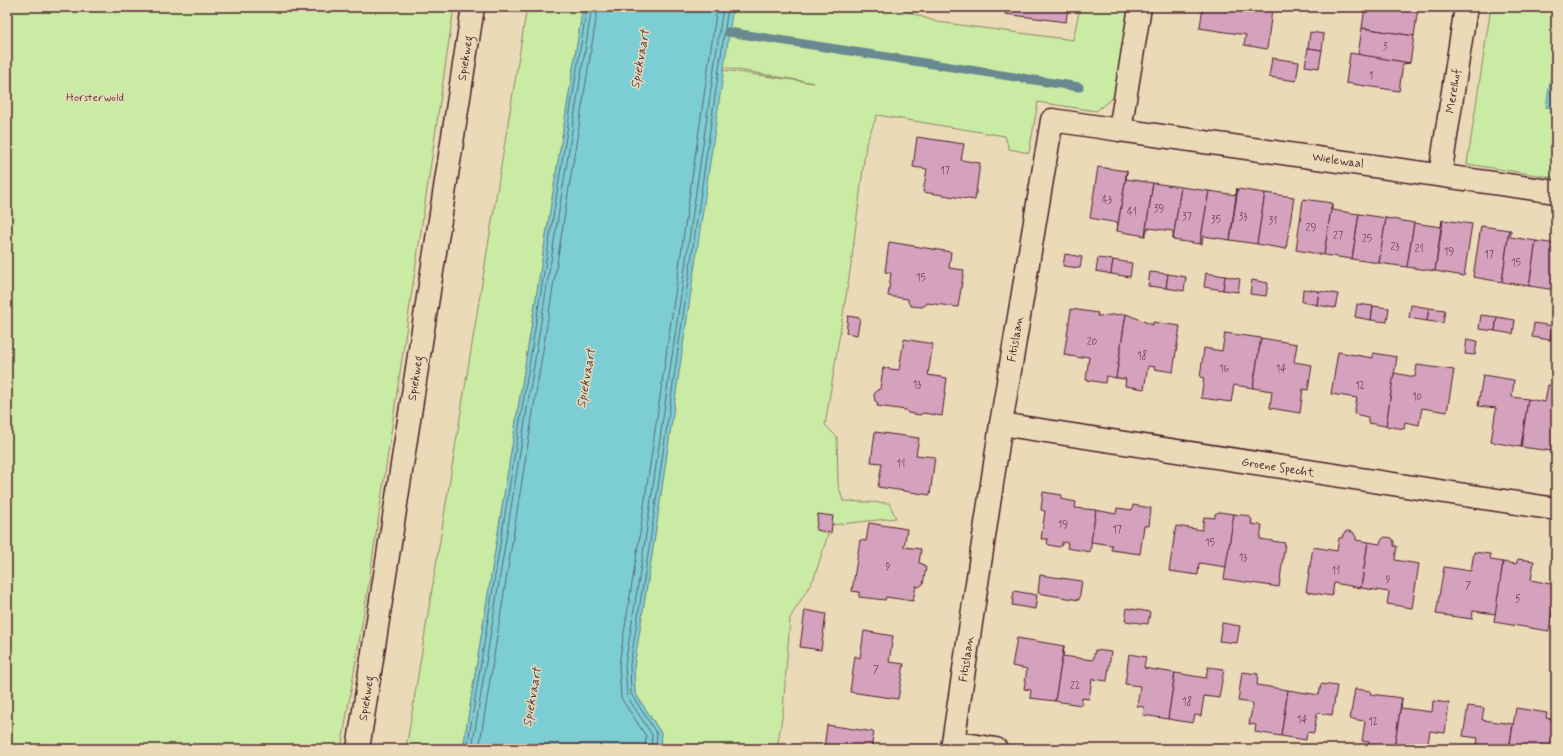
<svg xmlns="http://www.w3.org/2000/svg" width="1563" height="756" font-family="Mynerve,sans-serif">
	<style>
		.green { fill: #caeba3; stroke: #8a8567 }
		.water { fill: #7dced4; stroke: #698890 }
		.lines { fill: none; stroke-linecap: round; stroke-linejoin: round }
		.shore { stroke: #5e656f; stroke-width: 1 }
		.stream { stroke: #698890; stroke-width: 9 }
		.building { fill: #d5a2be; stroke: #4a1f2b }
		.street-casing { stroke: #4a1f2b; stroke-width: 25 }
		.secondary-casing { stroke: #4a1f2b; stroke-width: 25 }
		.street { stroke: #ebdab7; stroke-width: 22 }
		.secondary { stroke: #ebdab7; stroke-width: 22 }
		.labels { text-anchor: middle; stroke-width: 3; stroke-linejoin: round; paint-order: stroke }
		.number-label { font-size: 10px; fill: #6d4050 }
		.street-label { font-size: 12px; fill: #4a1f2b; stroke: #ebdab7 }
		.park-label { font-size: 12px; fill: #5d3e3d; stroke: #ebdab7 }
		.water-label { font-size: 13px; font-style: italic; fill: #54424d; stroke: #ebdab7 }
	</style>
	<rect width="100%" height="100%" fill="#ebdab7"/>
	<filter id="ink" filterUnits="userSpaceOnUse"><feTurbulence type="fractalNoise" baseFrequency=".025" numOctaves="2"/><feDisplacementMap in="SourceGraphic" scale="8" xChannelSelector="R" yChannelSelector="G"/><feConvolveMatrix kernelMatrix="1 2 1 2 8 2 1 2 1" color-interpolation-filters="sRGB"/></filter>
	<g filter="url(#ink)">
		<g class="green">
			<polygon points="7,7 454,7 367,595 341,749 7,749"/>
			<polygon points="527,7 583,7 463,749 406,749"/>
			<polygon points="733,7 894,7 937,22 1073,40 1080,7 1132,7 1115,96 1096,111 1038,102 1029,153 1009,149 1005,136 877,115 866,144 851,265 825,425 837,437 838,484 843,501 889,503 896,518 831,525 814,578 790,618 783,711 777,749 660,749 661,733 635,693 634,666 654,542 723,70 814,83 721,67"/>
			<polygon points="1491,7 1556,7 1556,178 1467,164"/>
		</g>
		<g class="water">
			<polygon points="583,7 733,7 654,542 634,666 635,693 661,733 660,749 463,749"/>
			<polygon points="1556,45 1556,109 1546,107"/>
		</g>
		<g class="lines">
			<g class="shore">
				<polyline points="467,749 587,7"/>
				<polyline points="472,749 592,7"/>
				<polyline points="479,749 598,7"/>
				<polyline points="645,749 646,736 621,698 619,664 639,540 717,7"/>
				<polyline points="651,749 652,735 627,696 625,665 645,541 723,7"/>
				<polyline points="656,749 657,734 631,694 630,665 650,542 728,7"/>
			</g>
			<polyline class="stream" points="728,32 1079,87"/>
		</g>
		<g class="building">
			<polygon points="1006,7 1068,7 1066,22 1005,14"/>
			<polygon points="1203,7 1252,7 1272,10 1267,49 1244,45 1246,35 1199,28 1200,27"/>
			<polygon points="1365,7 1418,8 1414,36 1362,28"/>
			<polygon points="1362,28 1414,36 1410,63 1358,55"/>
			<polygon points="1310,32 1324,34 1322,50 1308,48"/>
			<polygon points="1308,48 1322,50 1319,68 1305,66"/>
			<polygon points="1350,53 1410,63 1403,64 1399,91 1346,83"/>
			<polygon points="1272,58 1299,62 1296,81 1269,77"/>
			<polygon points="917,137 964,144 961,160 980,163 975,200 923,192 927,169 913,167"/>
			<polygon points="1098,167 1127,171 1117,231 1118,223 1090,218"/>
			<polygon points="1127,171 1126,179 1153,183 1145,236 1117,231"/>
			<polygon points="1153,183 1181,187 1173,240 1173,231 1148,228 1145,236"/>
			<polygon points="1181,187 1209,191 1200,244 1173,240"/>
			<polygon points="1237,188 1230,240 1203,236 1202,244 1200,244 1209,191 1236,195"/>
			<polygon points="1238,189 1265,193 1257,244 1230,240"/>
			<polygon points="1265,193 1294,197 1286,249 1257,244"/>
			<polygon points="1303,199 1332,203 1324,255 1296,250"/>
			<polygon points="1332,203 1332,210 1359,214 1352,259 1324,255"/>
			<polygon points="1359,214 1386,218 1379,263 1352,259"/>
			<polygon points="1386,218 1414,223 1407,267 1379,263"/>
			<polygon points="1442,220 1435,271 1407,267 1414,223 1441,227"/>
			<polygon points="1443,220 1472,224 1464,276 1435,271"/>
			<polygon points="1481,226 1509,230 1502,282 1473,277"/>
			<polygon points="1509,230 1511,230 1510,237 1536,241 1529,286 1502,282"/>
			<polygon points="1536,241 1556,244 1556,290 1529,286"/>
			<polygon points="889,242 951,252 949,268 964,270 958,307 927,303 927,304 922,307 911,306 908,302 908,299 888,296 891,273 885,272"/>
			<polygon points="1065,254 1082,257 1080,268 1063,266"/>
			<polygon points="1098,258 1113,260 1111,274 1096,271"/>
			<polygon points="1113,260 1132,263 1130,277 1111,274"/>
			<polygon points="1150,272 1168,274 1166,288 1148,286"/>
			<polygon points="1206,273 1225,276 1223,290 1204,287"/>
			<polygon points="1168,274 1186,277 1184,291 1166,288"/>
			<polygon points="1225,276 1240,279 1238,292 1223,290"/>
			<polygon points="1252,280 1268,283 1266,296 1250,294"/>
			<polygon points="1303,289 1319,291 1317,305 1302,302"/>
			<polygon points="1319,291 1338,294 1335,308 1317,305"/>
			<polygon points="1357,304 1373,306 1371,320 1355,317"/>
			<polygon points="1411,305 1429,308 1427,321 1409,318"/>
			<polygon points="1373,306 1389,308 1387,322 1371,320"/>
			<polygon points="1429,308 1445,310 1443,323 1427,321"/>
			<polygon points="1071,309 1098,313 1097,316 1126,314 1116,378 1106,376 1105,383 1086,380 1089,357 1082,356 1082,358 1064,355"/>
			<polygon points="1126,314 1153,325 1153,322 1180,326 1173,372 1154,369 1155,367 1148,366 1144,389 1125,386 1126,379 1116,378"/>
			<polygon points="1481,315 1497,317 1495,331 1479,329"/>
			<polygon points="848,316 860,318 857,335 846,333"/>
			<polygon points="1497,317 1515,320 1513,334 1495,331"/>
			<polygon points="1534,323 1552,326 1550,340 1532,337"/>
			<polygon points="1552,326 1556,326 1556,340 1550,340"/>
			<polygon points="1225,333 1261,338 1253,388 1234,385 1231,402 1201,398 1204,378 1200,377 1204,348 1222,351"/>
			<polygon points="1261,338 1297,344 1294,362 1312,365 1308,390 1303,389 1300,413 1270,408 1272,391 1253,388"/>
			<polygon points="904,339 933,344 928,375 947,378 942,416 923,413 920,415 908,413 906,410 877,406 878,403 875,401 874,395 877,390 880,389 883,368 899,370"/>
			<polygon points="1467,339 1477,341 1475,355 1465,354"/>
			<polygon points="1338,352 1373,358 1373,353 1397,357 1386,426 1368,423 1368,417 1354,414 1357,398 1331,394"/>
			<polygon points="1417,365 1454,370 1447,412 1422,408 1419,425 1405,422 1404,429 1386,426 1394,373 1415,377"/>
			<polygon points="1483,375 1514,380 1512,397 1528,399 1521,447 1491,442 1496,408 1478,406"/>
			<polygon points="1548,385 1556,386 1556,439 1553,439 1551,451 1521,447 1528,399 1545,402"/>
			<polygon points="875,432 919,438 916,455 935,457 930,495 878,487 882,463 871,462"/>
			<polygon points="1043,492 1062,495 1061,499 1076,502 1075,508 1096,510 1090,552 1067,548 1068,543 1062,542 1062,545 1059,547 1049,545 1047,543 1048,539 1041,539 1045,511 1041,510"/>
			<polygon points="1133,505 1151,508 1149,526 1144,526 1140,554 1111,550 1112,545 1091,542 1096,510 1116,514 1117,508 1132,510"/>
			<polygon points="1219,512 1234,514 1226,567 1199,563 1198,575 1169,571 1176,526 1202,530 1204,517 1215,518 1215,514"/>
			<polygon points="818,514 833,516 831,533 816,530"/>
			<polygon points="1234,514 1249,516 1252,520 1251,524 1262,525 1260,539 1285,543 1279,587 1224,579"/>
			<polygon points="869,523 907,529 904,547 921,549 919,563 923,564 926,568 923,584 919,587 916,586 913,601 886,597 885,600 859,597 859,592 852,591 860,540 866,541"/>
			<polygon points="1347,531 1353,532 1356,537 1356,540 1368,542 1361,588 1334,583 1332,596 1306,592 1313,547 1337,551 1339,538 1342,538 1343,534"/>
			<polygon points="1385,537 1392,538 1394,542 1394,546 1397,546 1395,560 1419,564 1412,608 1387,604 1389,592 1361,588 1368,542 1380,544 1381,540"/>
			<polygon points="1474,552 1490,554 1491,560 1503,562 1496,614 1473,611 1472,619 1436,614 1444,567 1471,571"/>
			<polygon points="1518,559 1534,561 1531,580 1556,585 1549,631 1494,622 1503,562 1516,564"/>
			<polygon points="1040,575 1082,581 1079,600 1038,593"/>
			<polygon points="1014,591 1037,595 1035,609 1012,605"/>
			<polygon points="1127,608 1150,612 1148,624 1125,621"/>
			<polygon points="805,610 826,614 821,650 800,647"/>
			<polygon points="1222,623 1240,626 1237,643 1219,641"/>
			<polygon points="864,631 893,636 889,662 904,664 898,699 850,692 855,656 860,658"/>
			<polygon points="1017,638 1064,646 1055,701 1030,698 1031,690 1024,689 1027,669 1012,666"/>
			<polygon points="1064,646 1063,656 1093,660 1095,650 1111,652 1107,681 1092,679 1089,699 1082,698 1081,705 1055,701"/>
			<polygon points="1129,654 1146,657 1144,668 1175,673 1168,719 1143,715 1144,707 1137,706 1140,686 1125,684"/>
			<polygon points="1208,667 1224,669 1219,698 1204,696 1201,716 1195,715 1193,723 1168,719 1175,673 1206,678"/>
			<polygon points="1242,672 1258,674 1257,685 1288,690 1281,736 1255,732 1256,725 1249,724 1253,703 1238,701"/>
			<polygon points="1555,674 1556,675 1556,686 1553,686"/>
			<polygon points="1321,684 1337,686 1332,715 1317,713 1314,733 1307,732 1306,740 1281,736 1288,690 1319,695"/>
			<polygon points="1355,689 1371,691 1370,694 1402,698 1394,749 1368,749 1369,742 1362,741 1365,721 1350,719"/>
			<polygon points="1402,698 1401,708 1432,712 1433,701 1449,703 1445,733 1430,731 1427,749 1394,749"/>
			<polygon points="1468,706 1484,708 1482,720 1513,724 1509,749 1476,749 1478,738 1463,736"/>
			<polygon points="1516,708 1547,713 1546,718 1556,720 1556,749 1543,747 1543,749 1509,749"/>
			<polygon points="827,725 874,732 871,748 879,749 824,749"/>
		</g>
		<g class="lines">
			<defs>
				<g id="street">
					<polyline points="1120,130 1556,192"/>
					<polyline points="1440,175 1466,7"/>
					<polyline points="1001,424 1556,509"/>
					<polyline points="953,742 996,749"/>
					<polyline points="952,749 1001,424 1052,120 1120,130 1140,7"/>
				</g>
				<polyline id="secondary" points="358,749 473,7"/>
			</defs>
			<use href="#street" class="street-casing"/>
			<use href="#secondary" class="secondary-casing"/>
			<use href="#street" class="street"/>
			<use href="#secondary" class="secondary"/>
		</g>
	</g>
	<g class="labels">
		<g class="number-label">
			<text x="1385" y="50">3</text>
			<text x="1371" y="79">1</text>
			<text x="945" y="174">17</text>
			<text x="1107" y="203">43</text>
			<text x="1159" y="212">39</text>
			<text x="1132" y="215">41</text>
			<text x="1187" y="220">37</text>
			<text x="1243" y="220">33</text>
			<text x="1216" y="223">35</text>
			<text x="1273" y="224">31</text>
			<text x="1311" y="231">29</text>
			<text x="1338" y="239">27</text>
			<text x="1367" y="242">25</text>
			<text x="1395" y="250">23</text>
			<text x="1419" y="252">21</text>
			<text x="1449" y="255">19</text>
			<text x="1489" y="258">17</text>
			<text x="1516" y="266">15</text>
			<text x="921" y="281">15</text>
			<text x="1092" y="345">20</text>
			<text x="1142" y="359">18</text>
			<text x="1224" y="372">16</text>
			<text x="1281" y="372">14</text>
			<text x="917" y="388">13</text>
			<text x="1360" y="389">12</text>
			<text x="1417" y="400">10</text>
			<text x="901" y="467">11</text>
			<text x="1063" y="528">19</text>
			<text x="1117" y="533">17</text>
			<text x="1210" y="546">15</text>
			<text x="1243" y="561">13</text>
			<text x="888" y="570">9</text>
			<text x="1336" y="574">11</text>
			<text x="1388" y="583">9</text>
			<text x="1468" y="589">7</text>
			<text x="1518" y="602">5</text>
			<text x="876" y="673">7</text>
			<text x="1075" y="689">22</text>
			<text x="1187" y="705">18</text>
			<text x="1302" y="723">14</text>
			<text x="1373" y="725">12</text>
		</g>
		<g class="street-label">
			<text transform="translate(465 58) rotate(-81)" y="4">Spiekweg</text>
			<text transform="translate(1453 91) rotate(-81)" y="4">Merelhof</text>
			<text transform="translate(1338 160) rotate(8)" y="4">Wielewaal</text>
			<text transform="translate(1015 339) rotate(-80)" y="4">Fitislaan</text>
			<text transform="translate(415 378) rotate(-81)" y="4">Spiekweg</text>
			<text transform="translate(1278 467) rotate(9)" y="4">Groene Specht</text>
			<text transform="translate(966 659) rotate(-82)" y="4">Fitislaan</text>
			<text transform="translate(366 698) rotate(-81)" y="4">Spiekweg</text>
		</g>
		<g class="park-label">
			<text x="95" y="101">Horsterwold</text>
		</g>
		<g class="water-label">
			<text transform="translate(639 59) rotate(-80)" y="5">Spiekvaart</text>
			<text transform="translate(585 378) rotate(-80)" y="5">Spiekvaart</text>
			<text transform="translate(531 697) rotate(-80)" y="5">Spiekvaart</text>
		</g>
	</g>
	<rect width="1563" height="756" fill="none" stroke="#ebdab7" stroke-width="24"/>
	<rect x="12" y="12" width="1539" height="732" fill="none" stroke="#4a1f2b" stroke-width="1.5" filter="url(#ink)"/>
</svg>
